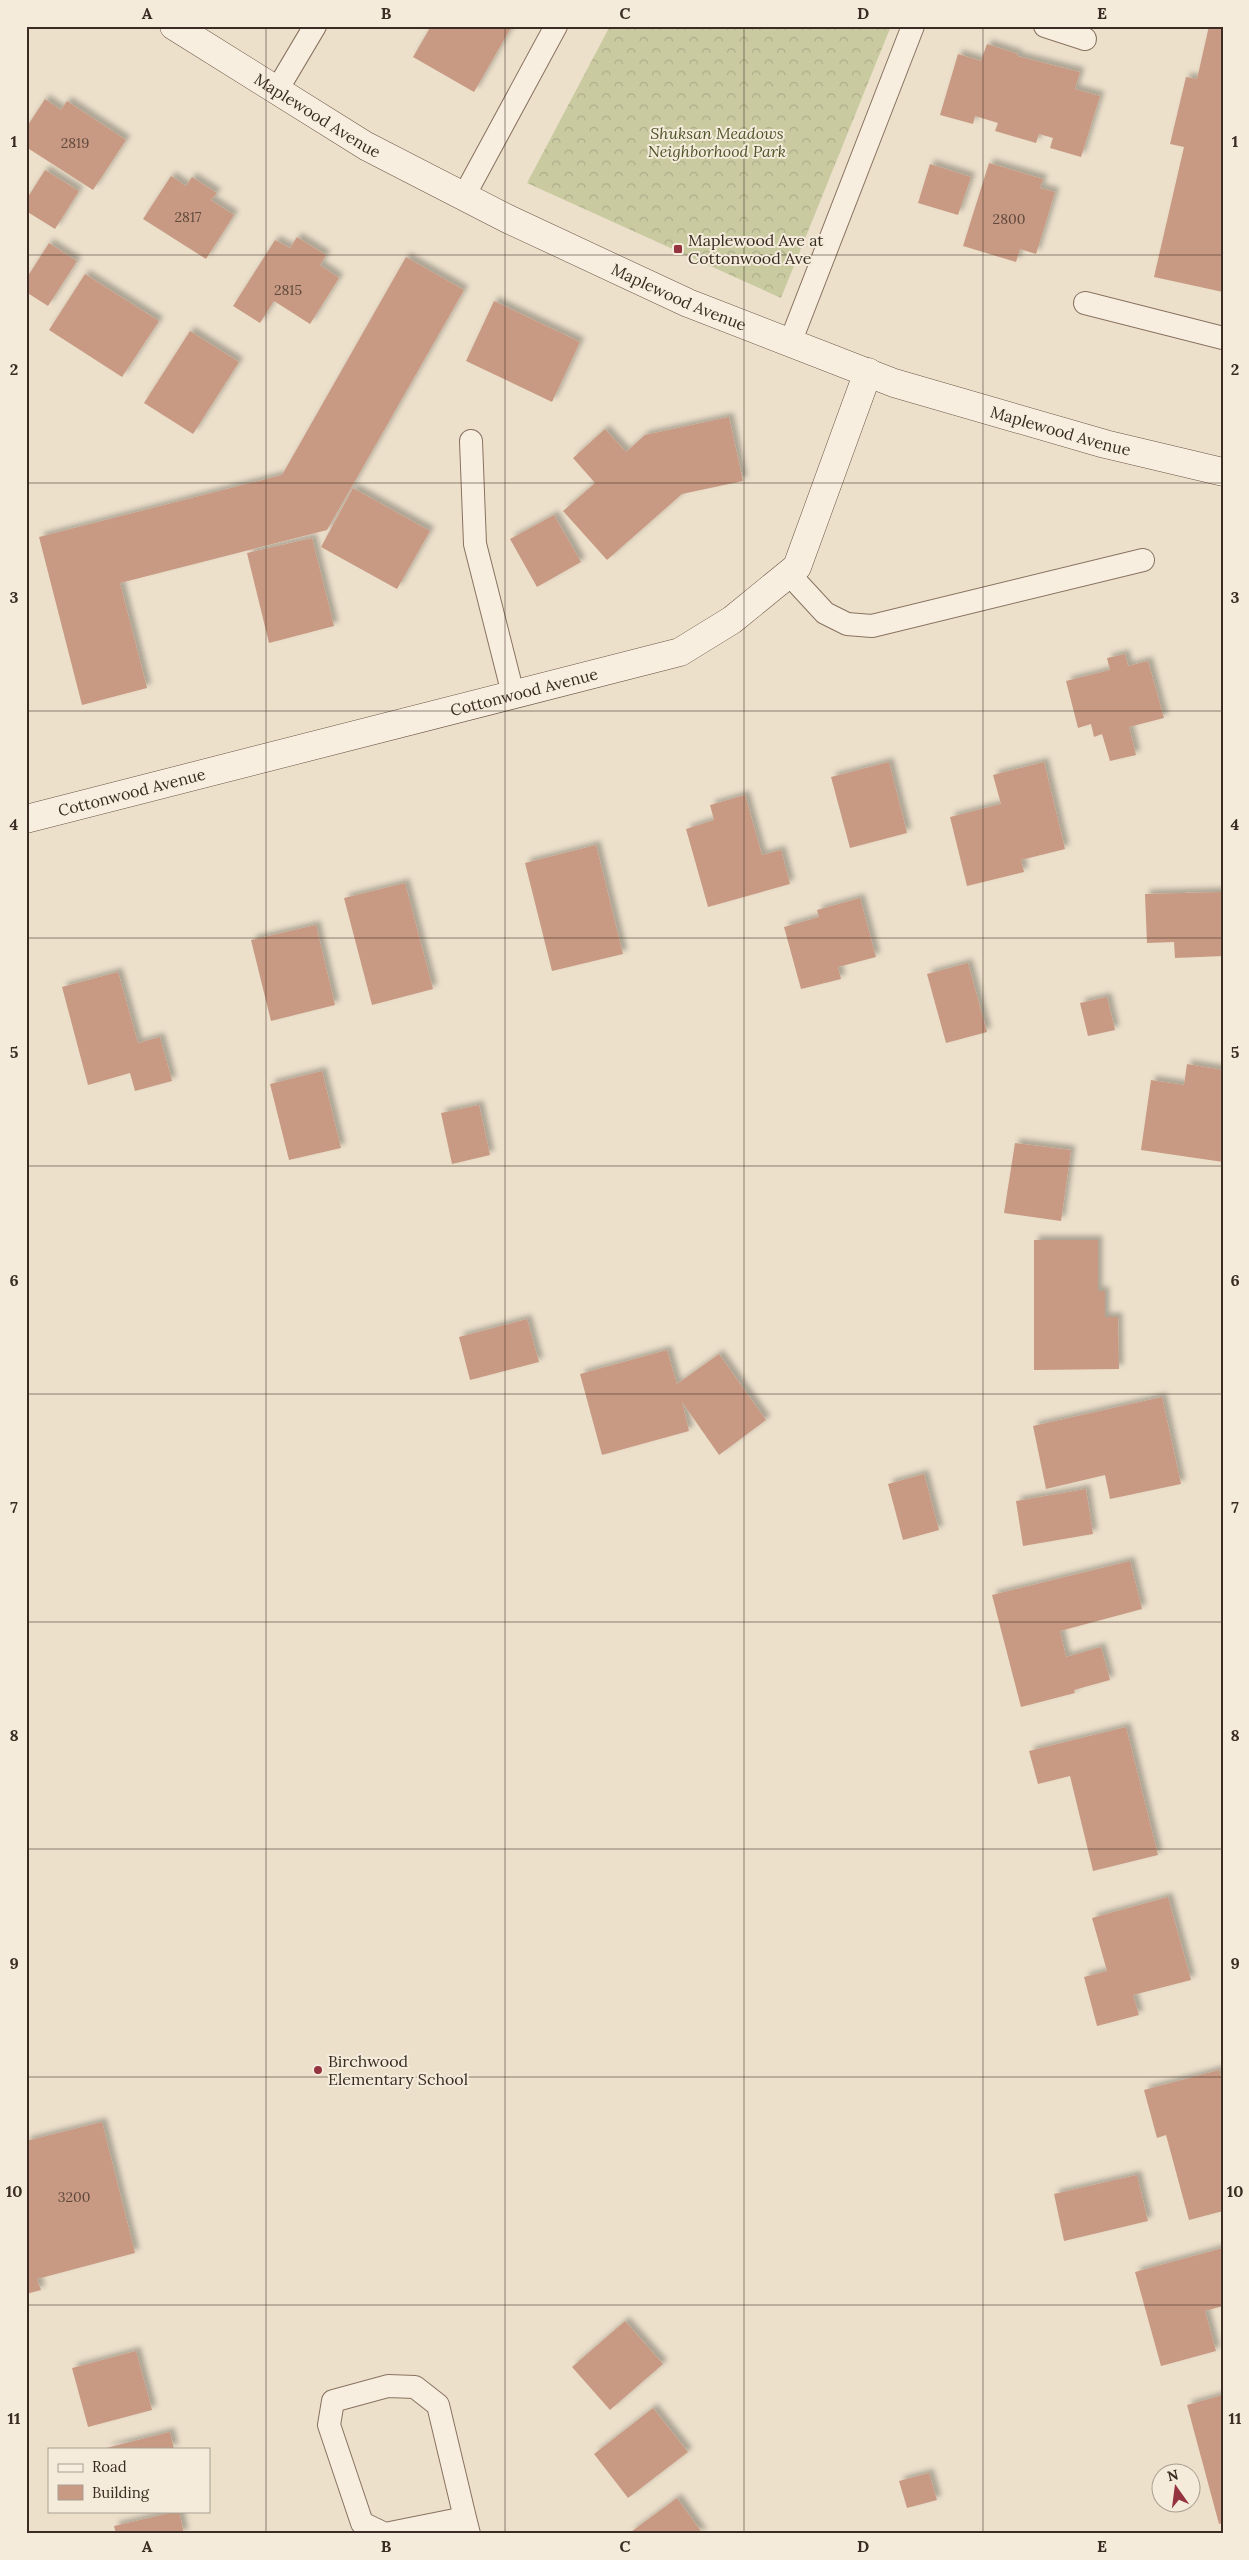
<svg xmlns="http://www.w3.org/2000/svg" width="1249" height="2560" font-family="Lora,serif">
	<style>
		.forest { fill: url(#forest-crowns) }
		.building { fill: #c89a84; filter: url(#shadow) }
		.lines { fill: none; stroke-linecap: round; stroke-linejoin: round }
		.lane-casing { stroke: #897260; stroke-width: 24 }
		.secondary-casing { stroke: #6b5343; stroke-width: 29 }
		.lane { stroke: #f7eedf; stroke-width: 22 }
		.secondary { stroke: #f7eedf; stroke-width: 28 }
		.grid { fill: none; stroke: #3a2c23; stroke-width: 1; stroke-opacity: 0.55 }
		.poi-dot { fill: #94343e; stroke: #f4ebdb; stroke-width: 2 }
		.labels { text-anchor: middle; stroke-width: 4; stroke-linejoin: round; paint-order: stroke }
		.number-label { font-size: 14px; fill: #5e483b }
		.street-label { font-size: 16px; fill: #3a2c23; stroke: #f4ebdb }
		.park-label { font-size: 16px; font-style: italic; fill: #4e552b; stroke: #f4ebdb }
		.poi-label { font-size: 16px; fill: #3a2c23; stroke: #f4ebdb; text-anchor: start }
		.neatline { fill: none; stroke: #3a2c23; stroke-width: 2 }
		.grid-label { font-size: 16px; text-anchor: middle; font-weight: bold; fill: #3a2c23 }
	</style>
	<defs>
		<pattern id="forest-crowns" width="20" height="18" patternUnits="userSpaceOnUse" patternTransform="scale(1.25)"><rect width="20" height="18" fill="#c9caa0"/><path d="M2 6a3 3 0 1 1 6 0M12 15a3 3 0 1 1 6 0" fill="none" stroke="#adae8a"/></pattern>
		<filter id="shadow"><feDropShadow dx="4.5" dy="-4.5" stdDeviation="2.5" flood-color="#0004"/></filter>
	</defs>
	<rect width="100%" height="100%" fill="#ece0cb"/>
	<polygon class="forest" points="610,26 891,26 781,298 527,183"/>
	<g class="building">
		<polygon points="431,26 512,26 474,92 413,57"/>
		<polygon points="1209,26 1223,26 1223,292 1154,277 1184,147 1170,144 1186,77 1197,79"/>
		<polygon points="987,44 1018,54 1017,56 1080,72 1075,89 1100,96 1081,157 1050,148 1053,138 1039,134 1036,143 995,131 998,123 975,116 973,124 940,115 958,54 981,61"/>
		<polygon points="45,99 61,110 67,101 126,140 93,190 26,147 26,128"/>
		<polygon points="989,163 1043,179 1040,188 1055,192 1036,254 1020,249 1016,262 963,246"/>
		<polygon points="930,164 971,177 958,215 918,203"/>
		<polygon points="45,170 79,191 55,229 26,211 26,200"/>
		<polygon points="171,176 186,186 192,177 217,193 211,200 234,215 206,259 143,219"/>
		<polygon points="297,237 326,255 320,265 339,278 310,324 274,301 260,323 233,306 275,240 290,248"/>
		<polygon points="49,243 77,261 48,306 26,292 26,279"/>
		<polygon points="406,257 464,290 327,530 120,583 147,688 82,705 39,537 282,475"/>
		<polygon points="85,274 159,321 122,377 49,330"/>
		<polygon points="494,301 580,342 552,402 466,361"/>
		<polygon points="190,331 239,362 193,434 144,403"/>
		<polygon points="729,417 743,481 682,494 607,560 563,511 595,483 573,458 605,429 626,452 645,435"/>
		<polygon points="353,488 430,531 397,589 321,547"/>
		<polygon points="554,515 581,562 537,587 510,539"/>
		<polygon points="312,538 334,626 269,643 247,553"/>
		<polygon points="1125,654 1128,666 1148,661 1164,718 1129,727 1136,755 1110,761 1102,734 1094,737 1091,724 1078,728 1066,681 1110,670 1107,658"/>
		<polygon points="889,762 907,833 850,848 831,777"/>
		<polygon points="1044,762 1065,849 1021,860 1024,872 967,886 950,817 1001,804 993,775"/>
		<polygon points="745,795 762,855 781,850 790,884 708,907 686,829 714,820 710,805"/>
		<polygon points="596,845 623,954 552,971 525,863"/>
		<polygon points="405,883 433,989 372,1005 344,898"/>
		<polygon points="1223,892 1223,956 1175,958 1174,942 1147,943 1145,894"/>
		<polygon points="860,898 876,957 838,967 841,979 801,989 784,927 819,917 817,910"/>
		<polygon points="316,925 335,1005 271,1021 251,940"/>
		<polygon points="968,963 987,1032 946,1043 927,974"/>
		<polygon points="118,972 138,1043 160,1037 172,1081 135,1091 130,1073 88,1085 62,987"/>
		<polygon points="1107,997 1115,1030 1088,1036 1080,1003"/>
		<polygon points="1187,1064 1223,1070 1223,1162 1141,1150 1151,1080 1184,1085"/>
		<polygon points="322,1071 341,1148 289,1160 270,1084"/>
		<polygon points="479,1105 490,1155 452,1164 441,1113"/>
		<polygon points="1015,1143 1071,1150 1061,1221 1004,1213"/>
		<polygon points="1034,1240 1098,1240 1098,1291 1105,1291 1105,1317 1118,1317 1119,1369 1034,1370"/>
		<polygon points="527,1319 539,1362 470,1380 459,1337"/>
		<polygon points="667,1350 677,1384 719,1354 766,1420 719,1455 682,1402 689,1431 602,1455 580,1374"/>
		<polygon points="1162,1397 1181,1484 1110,1499 1105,1475 1046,1489 1033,1426"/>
		<polygon points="924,1474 939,1530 903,1540 888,1484"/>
		<polygon points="1086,1489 1093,1534 1023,1546 1016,1501"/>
		<polygon points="1130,1561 1142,1609 1060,1631 1066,1657 1101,1647 1110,1680 1074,1690 1075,1693 1021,1707 992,1595"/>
		<polygon points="1126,1727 1158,1855 1093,1871 1070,1776 1038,1784 1029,1751"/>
		<polygon points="1168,1897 1191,1980 1133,1995 1139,2015 1097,2026 1084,1977 1107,1971 1092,1918"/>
		<polygon points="1219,2070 1223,2084 1223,2211 1189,2220 1166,2135 1157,2138 1144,2090"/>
		<polygon points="102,2122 135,2253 37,2279 41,2290 26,2294 26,2141"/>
		<polygon points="1137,2175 1148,2221 1064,2241 1054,2194"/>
		<polygon points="1223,2248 1223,2306 1205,2311 1216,2351 1161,2366 1135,2272"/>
		<polygon points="625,2321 663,2364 610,2410 572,2367"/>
		<polygon points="136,2351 152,2410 88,2427 72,2368"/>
		<polygon points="1223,2395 1223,2523 1219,2524 1187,2405"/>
		<polygon points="653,2408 688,2452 628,2498 594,2454"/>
		<polygon points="170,2432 174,2449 106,2449 106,2448"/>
		<polygon points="929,2473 937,2500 907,2508 899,2481"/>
		<polygon points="677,2498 703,2534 628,2534"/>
		<polygon points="179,2511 184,2534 116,2534 114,2526"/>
	</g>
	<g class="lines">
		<defs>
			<g id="lane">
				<polyline points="1045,26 1085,39"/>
				<polyline points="277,90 315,26"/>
				<polyline points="464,196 556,26"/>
				<polyline points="1085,303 1223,338"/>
				<polyline points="790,343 913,26"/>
				<polyline points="471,441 475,544 513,694"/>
				<polyline points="789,574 825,613 847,624 872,626 1143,560"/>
				<polyline points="465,2518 385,2534 362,2523 329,2425 333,2401 388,2386 415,2387 438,2405 465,2518 469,2534"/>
			</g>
			<g id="secondary">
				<path id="s1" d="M 174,26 L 366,146 L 508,219 L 688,303 L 894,383 L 1105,444 L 1223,472"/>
				<path id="s2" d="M 26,819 L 680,652 L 732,620 L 797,567 L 868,372"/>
			</g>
		</defs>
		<use href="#lane" class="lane-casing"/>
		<use href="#secondary" class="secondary-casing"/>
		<use href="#lane" class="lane"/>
		<use href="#secondary" class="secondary"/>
	</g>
	<path class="grid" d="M 266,26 L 266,2534M 505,26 L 505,2534M 744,26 L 744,2534M 983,26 L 983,2534M 26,255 L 1223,255M 26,483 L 1223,483M 26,711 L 1223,711M 26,938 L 1223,938M 26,1166 L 1223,1166M 26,1394 L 1223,1394M 26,1622 L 1223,1622M 26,1849 L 1223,1849M 26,2077 L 1223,2077M 26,2305 L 1223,2305"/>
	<g class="poi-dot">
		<rect x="673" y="244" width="10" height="10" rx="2.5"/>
		<circle cx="318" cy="2070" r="5"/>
	</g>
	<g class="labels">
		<g class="number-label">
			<text x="75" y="148">2819</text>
			<text x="188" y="222">2817</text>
			<text x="1009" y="224">2800</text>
			<text x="288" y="295">2815</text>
			<text x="74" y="2202">3200</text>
		</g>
		<g class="street-label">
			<text dy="6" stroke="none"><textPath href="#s1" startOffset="169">Maplewood Avenue</textPath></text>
			<text dy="6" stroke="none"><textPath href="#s1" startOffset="574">Maplewood Avenue</textPath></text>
			<text dy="6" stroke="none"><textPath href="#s1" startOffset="979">Maplewood Avenue</textPath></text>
			<text dy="6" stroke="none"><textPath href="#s2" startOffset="514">Cottonwood Avenue</textPath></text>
			<text dy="6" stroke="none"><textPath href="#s2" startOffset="109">Cottonwood Avenue</textPath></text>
		</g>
		<g class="park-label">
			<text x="717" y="139">Shuksan Meadows<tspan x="717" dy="18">Neighborhood Park</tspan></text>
		</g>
		<g class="poi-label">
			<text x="688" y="246">Maplewood Ave at<tspan x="688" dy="18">Cottonwood Ave</tspan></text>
			<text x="328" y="2067">Birchwood<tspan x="328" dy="18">Elementary School</tspan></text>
		</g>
	</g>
	<rect width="1249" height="2560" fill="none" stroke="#f4ebdb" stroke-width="55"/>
	<rect x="48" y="2448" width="162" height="65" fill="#f4ebdb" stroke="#aa9f91"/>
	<rect x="58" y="2464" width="25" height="8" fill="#f7eedf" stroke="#aa9f91"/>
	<text x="92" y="2472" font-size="15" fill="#3a2c23">Road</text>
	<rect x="58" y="2485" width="25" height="15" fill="#c89a84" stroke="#aa9f91"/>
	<text x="92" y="2498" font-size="15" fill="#3a2c23">Building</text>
	<g transform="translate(1176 2488) rotate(346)"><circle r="24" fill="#f4ebdb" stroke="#aa9f91"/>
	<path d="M0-4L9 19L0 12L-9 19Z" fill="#94343e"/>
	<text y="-8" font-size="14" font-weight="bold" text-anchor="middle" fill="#3a2c23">N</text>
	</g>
	<rect x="28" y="28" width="1194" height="2504" class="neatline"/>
	<g class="grid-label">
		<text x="147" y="19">A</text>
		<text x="386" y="19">B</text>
		<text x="625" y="19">C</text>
		<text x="863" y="19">D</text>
		<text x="1102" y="19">E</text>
		<text x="14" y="147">1</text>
		<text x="1235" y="147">1</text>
		<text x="14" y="375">2</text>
		<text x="1235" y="375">2</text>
		<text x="14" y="603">3</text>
		<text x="1235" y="603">3</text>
		<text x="14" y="830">4</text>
		<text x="1235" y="830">4</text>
		<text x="14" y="1058">5</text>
		<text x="1235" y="1058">5</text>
		<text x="14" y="1286">6</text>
		<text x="1235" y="1286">6</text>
		<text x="14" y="1513">7</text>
		<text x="1235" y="1513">7</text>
		<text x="14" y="1741">8</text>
		<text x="1235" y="1741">8</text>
		<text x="14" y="1969">9</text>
		<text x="1235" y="1969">9</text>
		<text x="14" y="2197">10</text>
		<text x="1235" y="2197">10</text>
		<text x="14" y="2424">11</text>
		<text x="1235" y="2424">11</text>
		<text x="147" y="2552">A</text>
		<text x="386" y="2552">B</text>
		<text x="625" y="2552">C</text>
		<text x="863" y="2552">D</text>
		<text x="1102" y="2552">E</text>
	</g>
</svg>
